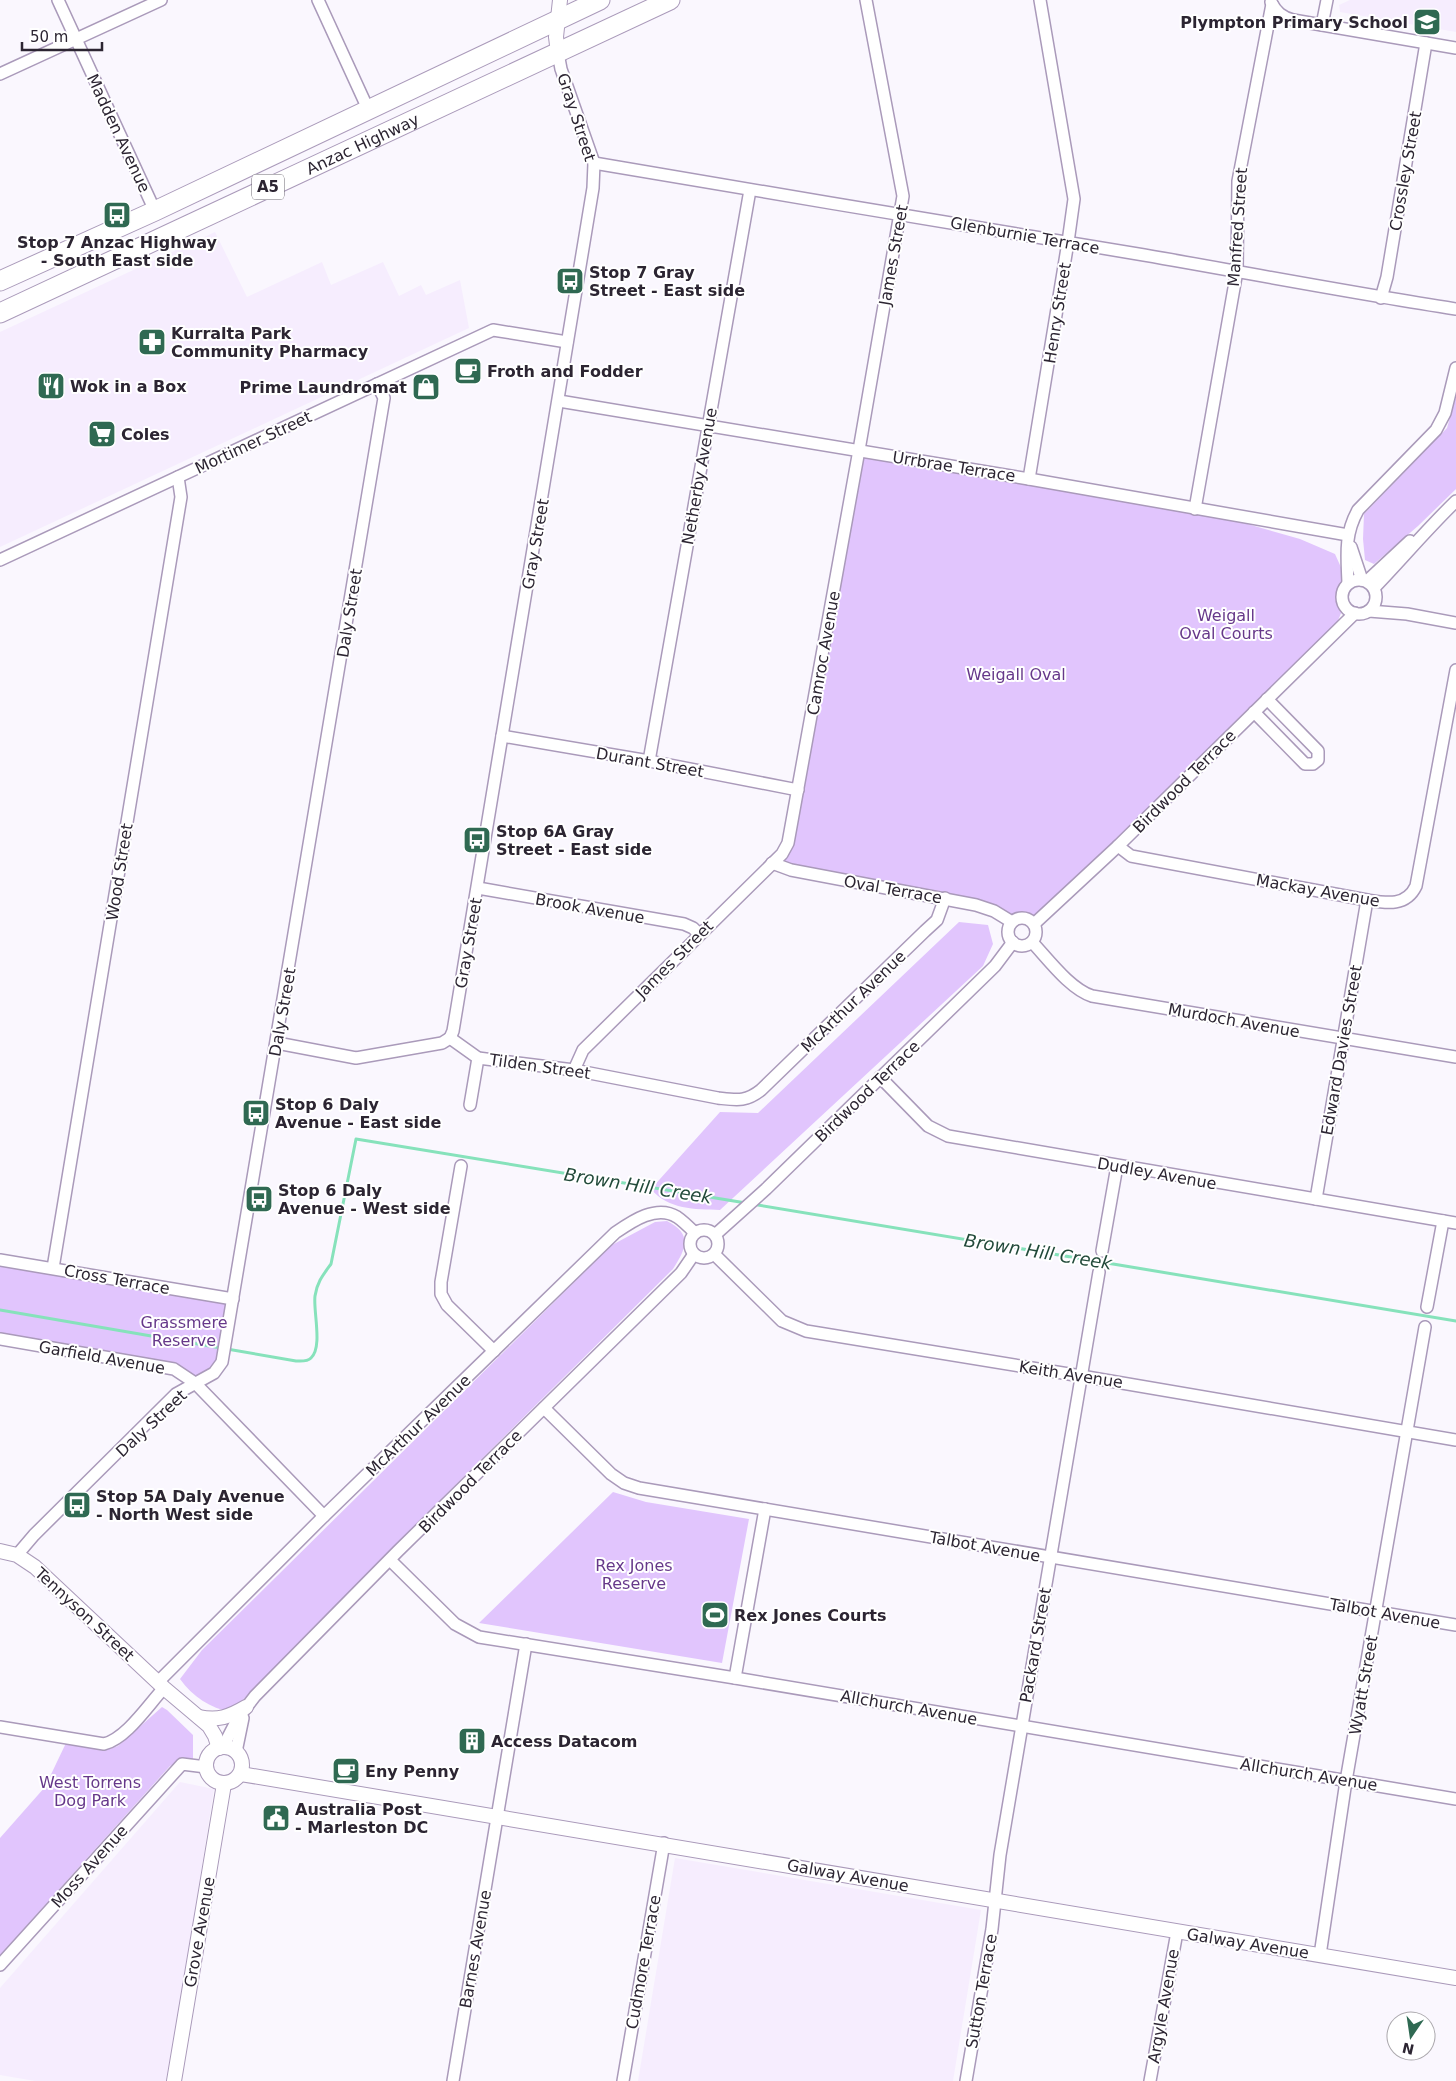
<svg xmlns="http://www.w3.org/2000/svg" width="1456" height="2081" font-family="'DejaVu Sans',sans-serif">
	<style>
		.built { fill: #f6edfe }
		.green { fill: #e1c5fd }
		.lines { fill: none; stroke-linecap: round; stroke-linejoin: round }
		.stream { stroke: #86e2bb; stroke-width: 3 }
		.minor-casing { stroke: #aa9aba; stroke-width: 14 }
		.tertiary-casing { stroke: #aa9aba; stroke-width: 16 }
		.trunk-casing { stroke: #aa9aba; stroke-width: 21 }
		.minor { stroke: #fff; stroke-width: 11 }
		.tertiary { stroke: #fff; stroke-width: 14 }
		.trunk { stroke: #fff; stroke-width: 19 }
		.labels { text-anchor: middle; stroke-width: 4; stroke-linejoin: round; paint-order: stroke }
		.shield { fill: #fff; stroke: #6b6670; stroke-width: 1 }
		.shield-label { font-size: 15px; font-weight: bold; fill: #2c2532 }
		.poi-label { font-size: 16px; font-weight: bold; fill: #2c2532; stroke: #fff; text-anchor: start }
		.street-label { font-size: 16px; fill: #2c2532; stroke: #fff }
		.park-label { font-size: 16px; fill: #66388a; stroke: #fff }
		.water-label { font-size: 18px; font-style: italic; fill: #224a3a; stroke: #fff }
	</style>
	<rect width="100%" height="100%" fill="#faf7fe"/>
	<g class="built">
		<polygon points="1350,0 1456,0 1456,32 1340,12 1339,5"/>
		<polygon points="215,232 247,297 322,262 331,285 383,262 399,296 421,285 426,295 460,280 469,328 0,547 0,332"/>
		<polygon points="180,1782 214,1789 168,2081 35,2081 0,2075 0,1988"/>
		<polygon points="675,1858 981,1910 953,2081 638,2081"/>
	</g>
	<g class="green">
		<polygon points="1456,396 1456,489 1418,526 1374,564 1365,560 1363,539 1364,514 1447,428"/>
		<polygon points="859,450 1195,509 1300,539 1335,554 1348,583 1343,592 1344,606 1332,635 1034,924 1023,918 1012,922 976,905 772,863 788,843"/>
		<path d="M 959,922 L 988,925 L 993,944 L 983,966 L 720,1210 C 694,1209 669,1210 651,1189 L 720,1112 L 758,1113 Z"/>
		<path d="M 667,1221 C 693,1234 686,1249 673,1269 L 394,1546 L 231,1712 C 210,1708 193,1697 180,1679 L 202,1650 L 612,1245 L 655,1222 Z"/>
		<polygon points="0,1260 233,1299 220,1367 195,1383 174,1369 0,1339"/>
		<polygon points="613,1492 646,1502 749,1519 722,1663 479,1623"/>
		<polygon points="162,1707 167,1710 193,1735 193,1759 181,1760 170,1766 0,1955 0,1838 45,1787 66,1743 106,1750 118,1746"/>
	</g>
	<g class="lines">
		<g class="stream">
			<polyline points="752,1204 1456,1321"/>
			<polyline points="0,1310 221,1348"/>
			<path d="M 227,1349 L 296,1361 C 301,1361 307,1362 311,1358 C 323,1347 313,1311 315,1296 C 317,1282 323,1275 331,1264 L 356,1139 L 746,1203"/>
		</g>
		<defs>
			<g id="minor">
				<polyline points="58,0 155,211"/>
				<polyline points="318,0 368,109"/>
				<path d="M 1271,2 C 1276,12 1282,17 1293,20 L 1456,48"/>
				<polyline points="1322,25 1327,0"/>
				<polyline points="0,74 161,0"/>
				<path d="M 594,163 C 777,195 961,224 1144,255 C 1248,273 1352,293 1456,309"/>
				<polyline points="1381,298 1387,277 1426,43"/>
				<polyline points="559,401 1029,479 1348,535"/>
				<polyline points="1029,479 1068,242 1074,199 1040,0"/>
				<polyline points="1195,509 1237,271 1238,181 1272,4"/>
				<polyline points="1351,547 1362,580"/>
				<polyline points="0,560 493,330 567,342"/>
				<circle cx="1359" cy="597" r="17"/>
				<polyline points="1367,581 1410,541"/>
				<path d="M 1348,583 C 1347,556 1344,535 1358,510 L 1436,430 L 1445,413 L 1456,368"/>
				<path d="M 1374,588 C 1402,559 1427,529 1456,501"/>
				<polyline points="1369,611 1407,614 1456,623"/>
				<polyline points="1254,712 1305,764 1313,764 1318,760 1318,751 1267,699"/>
				<polyline points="502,736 649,761 798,790"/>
				<polyline points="649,761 750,190"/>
				<path d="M 1118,846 L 1131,856 L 1367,900 C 1386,903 1406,907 1416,886 L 1456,670"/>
				<polyline points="772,863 791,870 976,905 994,911 1012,922"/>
				<polyline points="478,888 684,924 693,928 699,934"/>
				<circle cx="1022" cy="932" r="14"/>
				<polyline points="1034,924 1118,846 1355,613"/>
				<path d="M 1032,942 C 1048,959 1070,989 1092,996 L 1456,1057"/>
				<polyline points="450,1038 453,1031 593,188 594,163 561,69 558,53"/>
				<path d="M 277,1043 L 356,1058 L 442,1043 L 450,1038 L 478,1058 L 574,1070 L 718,1098 C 737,1100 746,1102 761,1090 L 925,931 L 937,920 L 945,898"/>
				<polyline points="574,1070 583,1050 782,854 788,843 859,450 903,196 866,0"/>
				<polyline points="880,1077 928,1126 948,1136 1456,1223"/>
				<polyline points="470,1105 478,1058"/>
				<polyline points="461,1166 441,1282 441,1294 447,1305 494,1351"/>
				<polyline points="1316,1199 1367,900"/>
				<circle cx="704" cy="1244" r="14"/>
				<polyline points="716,1234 766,1189 995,966 1013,942"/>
				<polyline points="1102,1251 1117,1166"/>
				<polyline points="714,1254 782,1321 806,1331 1081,1376 1456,1440"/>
				<polyline points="0,1260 233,1299"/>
				<polyline points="53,1268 181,497 178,477"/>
				<polyline points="1427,1307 1443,1221"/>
				<polyline points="0,1339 174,1369 195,1383 324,1516"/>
				<polyline points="544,1408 611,1474 624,1483 639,1488 1456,1625"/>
				<polyline points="17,1555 34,1535 176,1394 214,1373 222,1362 384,398 377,384"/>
				<polyline points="390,1560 455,1624 479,1637 735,1678 1456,1799"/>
				<polyline points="735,1678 765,1509"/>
				<path d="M 158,1682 L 324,1516 L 615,1233 C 631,1222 656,1204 677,1217 C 683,1221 689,1227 695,1233"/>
				<path d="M 0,1727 L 104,1744 C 127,1738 148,1705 164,1688"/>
				<polyline points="223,1747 238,1718 255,1696 398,1551 681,1273 694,1254"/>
				<polyline points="236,1752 243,1718"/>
				<polyline points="1320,1955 1346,1781 1425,1327"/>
				<polyline points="0,1965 182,1764 206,1767"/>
				<polyline points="453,2081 526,1644"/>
				<polyline points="623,2081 664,1843"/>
				<polyline points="966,2081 992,1929 1000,1855 1099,1272"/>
				<polyline points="1150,2081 1177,1932"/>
			</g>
			<g id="tertiary">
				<polyline points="558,53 556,37 560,0"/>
				<polyline points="0,1551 17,1555 35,1567 164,1688 209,1726 215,1736 219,1748"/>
				<path d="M 199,1717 C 218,1721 229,1717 246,1707"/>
				<circle cx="224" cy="1765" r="18"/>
				<polyline points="241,1774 1456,1978"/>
				<polyline points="174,2081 224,1784"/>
			</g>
			<g id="trunk">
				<polyline points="0,281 155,211 600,0"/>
				<path id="s1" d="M 0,313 L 670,0"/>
			</g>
		</defs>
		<use href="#minor" class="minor-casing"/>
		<use href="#tertiary" class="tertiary-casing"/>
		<use href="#trunk" class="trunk-casing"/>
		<use href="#minor" class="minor"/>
		<use href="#tertiary" class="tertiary"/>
		<use href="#trunk" class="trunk"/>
	</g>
	<defs>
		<symbol id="school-square" viewBox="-11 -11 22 22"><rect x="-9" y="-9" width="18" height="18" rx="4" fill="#2f6952" stroke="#fff"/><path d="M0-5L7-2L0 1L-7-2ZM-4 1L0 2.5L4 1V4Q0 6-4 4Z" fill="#fff"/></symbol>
		<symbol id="bus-square" viewBox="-11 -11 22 22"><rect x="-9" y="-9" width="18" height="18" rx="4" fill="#2f6952" stroke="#fff"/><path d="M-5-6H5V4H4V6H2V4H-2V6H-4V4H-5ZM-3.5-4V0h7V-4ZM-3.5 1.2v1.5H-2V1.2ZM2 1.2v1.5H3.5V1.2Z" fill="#fff"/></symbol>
		<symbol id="pharmacy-square" viewBox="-11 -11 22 22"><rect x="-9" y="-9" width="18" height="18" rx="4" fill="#2f6952" stroke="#fff"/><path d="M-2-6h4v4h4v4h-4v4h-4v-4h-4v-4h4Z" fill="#fff"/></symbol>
		<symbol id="cafe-square" viewBox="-11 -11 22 22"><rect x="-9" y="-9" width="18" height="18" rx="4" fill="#2f6952" stroke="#fff"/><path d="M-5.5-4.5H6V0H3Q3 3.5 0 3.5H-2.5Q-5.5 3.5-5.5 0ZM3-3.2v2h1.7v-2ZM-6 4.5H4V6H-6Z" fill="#fff"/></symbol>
		<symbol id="restaurant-square" viewBox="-11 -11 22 22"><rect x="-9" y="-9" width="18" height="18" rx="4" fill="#2f6952" stroke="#fff"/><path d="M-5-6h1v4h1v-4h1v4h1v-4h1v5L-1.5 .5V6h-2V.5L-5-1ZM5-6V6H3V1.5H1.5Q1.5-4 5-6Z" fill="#fff"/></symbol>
		<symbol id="shop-square" viewBox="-11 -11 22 22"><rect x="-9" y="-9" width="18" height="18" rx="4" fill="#2f6952" stroke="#fff"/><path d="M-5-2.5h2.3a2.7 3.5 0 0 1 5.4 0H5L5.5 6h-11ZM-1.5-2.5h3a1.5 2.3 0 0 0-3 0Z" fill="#fff"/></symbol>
		<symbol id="supermarket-square" viewBox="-11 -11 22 22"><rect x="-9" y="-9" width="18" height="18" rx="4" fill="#2f6952" stroke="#fff"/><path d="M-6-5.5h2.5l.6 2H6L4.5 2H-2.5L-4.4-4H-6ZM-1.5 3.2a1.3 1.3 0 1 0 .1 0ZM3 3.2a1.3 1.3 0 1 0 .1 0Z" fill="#fff"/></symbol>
		<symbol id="stadium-square" viewBox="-11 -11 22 22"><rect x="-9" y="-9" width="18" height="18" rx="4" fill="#2f6952" stroke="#fff"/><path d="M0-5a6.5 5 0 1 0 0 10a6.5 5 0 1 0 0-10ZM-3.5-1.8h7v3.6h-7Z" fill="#fff"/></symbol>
		<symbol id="building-square" viewBox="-11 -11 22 22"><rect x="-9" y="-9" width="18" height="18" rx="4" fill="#2f6952" stroke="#fff"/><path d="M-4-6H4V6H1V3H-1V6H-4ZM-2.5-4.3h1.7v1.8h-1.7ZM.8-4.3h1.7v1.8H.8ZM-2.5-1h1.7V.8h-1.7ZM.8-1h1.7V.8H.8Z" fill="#fff"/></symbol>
		<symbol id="civic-square" viewBox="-11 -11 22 22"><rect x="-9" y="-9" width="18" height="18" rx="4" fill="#2f6952" stroke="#fff"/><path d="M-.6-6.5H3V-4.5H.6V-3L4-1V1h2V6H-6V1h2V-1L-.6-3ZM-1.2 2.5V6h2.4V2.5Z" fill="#fff"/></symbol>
	</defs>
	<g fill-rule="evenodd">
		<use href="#school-square" x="1411" y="6" width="32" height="32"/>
		<use href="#bus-square" x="101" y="199" width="32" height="32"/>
		<use href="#bus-square" x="554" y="265" width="32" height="32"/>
		<use href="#pharmacy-square" x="136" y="326" width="32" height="32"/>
		<use href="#cafe-square" x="452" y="355" width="32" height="32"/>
		<use href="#restaurant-square" x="35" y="370" width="32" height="32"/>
		<use href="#shop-square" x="410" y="371" width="32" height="32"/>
		<use href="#supermarket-square" x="86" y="418" width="32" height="32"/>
		<use href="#bus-square" x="461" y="824" width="32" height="32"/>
		<use href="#bus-square" x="240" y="1097" width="32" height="32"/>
		<use href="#bus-square" x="243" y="1183" width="32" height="32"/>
		<use href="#bus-square" x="61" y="1489" width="32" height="32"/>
		<use href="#stadium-square" x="699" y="1599" width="32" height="32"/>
		<use href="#building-square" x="456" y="1725" width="32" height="32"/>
		<use href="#cafe-square" x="330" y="1755" width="32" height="32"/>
		<use href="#civic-square" x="260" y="1802" width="32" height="32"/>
	</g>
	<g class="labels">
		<rect class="shield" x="252" y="174.5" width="32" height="25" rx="4"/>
		<g class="shield-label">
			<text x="268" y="192">A5</text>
		</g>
		<g class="poi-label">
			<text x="1408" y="28" text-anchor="end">Plympton Primary School</text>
			<text x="117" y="248" text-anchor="middle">Stop 7 Anzac Highway<tspan x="117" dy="18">- South East side</tspan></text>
			<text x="589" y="278">Stop 7 Gray<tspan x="589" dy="18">Street - East side</tspan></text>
			<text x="171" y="339">Kurralta Park<tspan x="171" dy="18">Community Pharmacy</tspan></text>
			<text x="487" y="377">Froth and Fodder</text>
			<text x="70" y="392">Wok in a Box</text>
			<text x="407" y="393" text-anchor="end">Prime Laundromat</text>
			<text x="121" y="440">Coles</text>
			<text x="496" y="837">Stop 6A Gray<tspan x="496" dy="18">Street - East side</tspan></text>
			<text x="275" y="1110">Stop 6 Daly<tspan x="275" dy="18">Avenue - East side</tspan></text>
			<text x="278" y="1196">Stop 6 Daly<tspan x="278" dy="18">Avenue - West side</tspan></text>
			<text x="96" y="1502">Stop 5A Daly Avenue<tspan x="96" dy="18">- North West side</tspan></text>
			<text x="734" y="1621">Rex Jones Courts</text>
			<text x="491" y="1747">Access Datacom</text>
			<text x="365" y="1777">Eny Penny</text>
			<text x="295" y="1815">Australia Post<tspan x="295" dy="18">- Marleston DC</tspan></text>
		</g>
		<g class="street-label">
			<text transform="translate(577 117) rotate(72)" y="6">Gray Street</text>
			<text transform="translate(119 133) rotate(65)" y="6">Madden Avenue</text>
			<text dy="6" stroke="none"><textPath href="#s1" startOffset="400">Anzac Highway</textPath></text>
			<text transform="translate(1405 171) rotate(-80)" y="6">Crossley Street</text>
			<text transform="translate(1237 227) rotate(-86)" y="6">Manfred Street</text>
			<text transform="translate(1025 235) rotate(10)" y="6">Glenburnie Terrace</text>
			<text transform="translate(893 255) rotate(-80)" y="6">James Street</text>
			<text transform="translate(1057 313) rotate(-81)" y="6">Henry Street</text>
			<text transform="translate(253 442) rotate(-25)" y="6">Mortimer Street</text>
			<text transform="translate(954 466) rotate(9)" y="6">Urrbrae Terrace</text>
			<text transform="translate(699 476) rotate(-80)" y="6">Netherby Avenue</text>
			<text transform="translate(535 544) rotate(-80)" y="6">Gray Street</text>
			<text transform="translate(349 613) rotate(-81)" y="6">Daly Street</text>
			<text transform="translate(823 653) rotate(-80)" y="6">Camroc Avenue</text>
			<text transform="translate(650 762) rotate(10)" y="6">Durant Street</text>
			<text transform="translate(1184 781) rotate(-45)" y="6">Birdwood Terrace</text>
			<text transform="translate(119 872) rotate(-81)" y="6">Wood Street</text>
			<text transform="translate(893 889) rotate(10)" y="6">Oval Terrace</text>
			<text transform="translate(1318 890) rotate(10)" y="6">Mackay Avenue</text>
			<text transform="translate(590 908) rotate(10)" y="6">Brook Avenue</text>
			<text transform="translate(468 943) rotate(-80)" y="6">Gray Street</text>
			<text transform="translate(674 959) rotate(-45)" y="6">James Street</text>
			<text transform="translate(853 1001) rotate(-44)" y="6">McArthur Avenue</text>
			<text transform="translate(282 1012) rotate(-80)" y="6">Daly Street</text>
			<text transform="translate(1234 1020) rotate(10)" y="6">Murdoch Avenue</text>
			<text transform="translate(1341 1050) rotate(-80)" y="6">Edward Davies Street</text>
			<text transform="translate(540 1066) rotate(8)" y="6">Tilden Street</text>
			<text transform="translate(867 1091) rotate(-44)" y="6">Birdwood Terrace</text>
			<text transform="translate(1157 1173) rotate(10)" y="6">Dudley Avenue</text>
			<text transform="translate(117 1279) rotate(10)" y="6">Cross Terrace</text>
			<text transform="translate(102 1357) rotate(10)" y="6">Garfield Avenue</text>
			<text transform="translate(1071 1374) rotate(9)" y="6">Keith Avenue</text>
			<text transform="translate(151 1423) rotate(-43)" y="6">Daly Street</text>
			<text transform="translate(418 1425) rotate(-44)" y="6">McArthur Avenue</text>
			<text transform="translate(470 1481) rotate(-45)" y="6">Birdwood Terrace</text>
			<text transform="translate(985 1546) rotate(10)" y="6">Talbot Avenue</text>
			<text transform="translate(1385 1613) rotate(10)" y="6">Talbot Avenue</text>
			<text transform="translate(85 1614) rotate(43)" y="6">Tennyson Street</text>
			<text transform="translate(1035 1645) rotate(-80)" y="6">Packard Street</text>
			<text transform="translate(1363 1685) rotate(-80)" y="6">Wyatt Street</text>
			<text transform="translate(909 1707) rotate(10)" y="6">Allchurch Avenue</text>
			<text transform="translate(1309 1774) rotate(9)" y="6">Allchurch Avenue</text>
			<text transform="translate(89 1866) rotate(-48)" y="6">Moss Avenue</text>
			<text transform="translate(848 1875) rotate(10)" y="6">Galway Avenue</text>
			<text transform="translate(199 1932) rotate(-80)" y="6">Grove Avenue</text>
			<text transform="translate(1248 1943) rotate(9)" y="6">Galway Avenue</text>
			<text transform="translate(475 1949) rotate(-80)" y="6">Barnes Avenue</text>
			<text transform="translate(643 1962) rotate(-80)" y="6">Cudmore Terrace</text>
			<text transform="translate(981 1991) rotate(-80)" y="6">Sutton Terrace</text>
			<text transform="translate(1163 2006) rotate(-80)" y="6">Argyle Avenue</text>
		</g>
		<g class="park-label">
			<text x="1226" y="621">Weigall<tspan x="1226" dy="18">Oval Courts</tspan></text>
			<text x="1016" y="680">Weigall Oval</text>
			<text x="184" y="1328">Grassmere<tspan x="184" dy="18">Reserve</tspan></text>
			<text x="634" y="1571">Rex Jones<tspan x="634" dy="18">Reserve</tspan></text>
			<text x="90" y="1788">West Torrens<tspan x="90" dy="18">Dog Park</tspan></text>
		</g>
		<g class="water-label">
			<text transform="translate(638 1186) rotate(9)" y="6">Brown Hill Creek</text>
			<text transform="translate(1038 1252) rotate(9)" y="6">Brown Hill Creek</text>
		</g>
	</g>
	<g transform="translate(1411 2036) rotate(193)"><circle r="24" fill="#ffffff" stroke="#aba8ad"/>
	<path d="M0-4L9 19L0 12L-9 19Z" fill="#2f6952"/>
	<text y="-8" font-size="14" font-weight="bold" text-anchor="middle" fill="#2c2532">N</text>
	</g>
	<path d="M22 42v8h80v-8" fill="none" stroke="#2c2532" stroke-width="2.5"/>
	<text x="30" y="42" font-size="15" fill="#2c2532" stroke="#ffffff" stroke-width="4" paint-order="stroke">50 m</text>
</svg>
